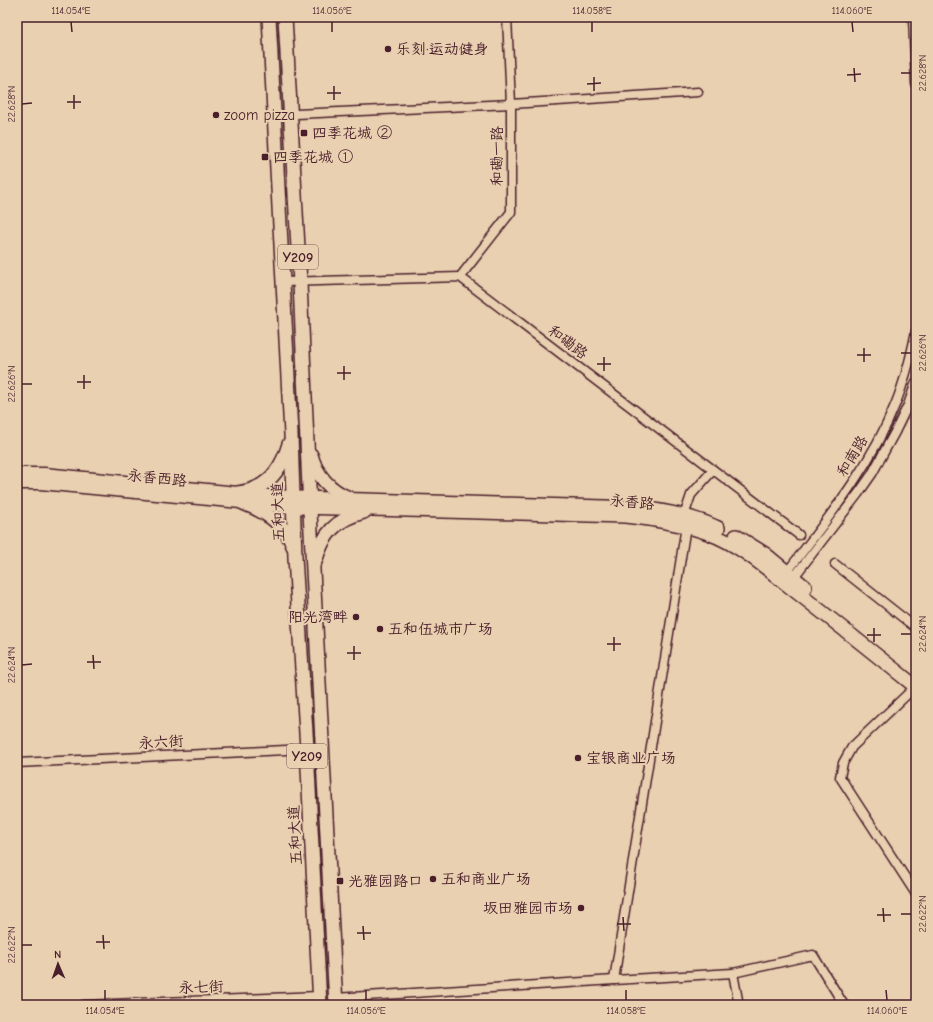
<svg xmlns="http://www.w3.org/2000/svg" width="933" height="1022" font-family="'Comic Neue','LXGW WenKai TC',sans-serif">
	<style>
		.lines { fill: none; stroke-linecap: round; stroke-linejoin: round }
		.street-casing { stroke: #4a1f2b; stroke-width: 11 }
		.secondary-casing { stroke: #4a1f2b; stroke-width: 15 }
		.primary-casing { stroke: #4a1f2b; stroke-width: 16 }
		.street { stroke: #e9d0b1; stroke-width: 8 }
		.secondary { stroke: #e9d0b1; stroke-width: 12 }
		.primary { stroke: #e9d0b1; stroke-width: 13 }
		.ticks { fill: none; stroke: #4a1f2b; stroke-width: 1.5 }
		.poi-dot { fill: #4a1f2b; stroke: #e9d0b1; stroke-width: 1.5 }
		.labels { text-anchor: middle; stroke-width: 4; stroke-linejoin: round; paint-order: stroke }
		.shield { fill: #e9d0b1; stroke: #7a5453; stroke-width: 1 }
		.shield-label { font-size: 14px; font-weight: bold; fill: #4a1f2b }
		.poi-label { font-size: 15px; fill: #4a1f2b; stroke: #e9d0b1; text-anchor: start }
		.street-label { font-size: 15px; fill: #4a1f2b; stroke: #e9d0b1 }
		.neatline { fill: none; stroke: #4a1f2b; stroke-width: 1.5 }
		.ticks-label { font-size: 10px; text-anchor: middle; fill: #4a1f2b }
	</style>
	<rect width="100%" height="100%" fill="#e9d0b1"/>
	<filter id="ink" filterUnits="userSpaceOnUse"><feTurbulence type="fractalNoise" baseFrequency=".025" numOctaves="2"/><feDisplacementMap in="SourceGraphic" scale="8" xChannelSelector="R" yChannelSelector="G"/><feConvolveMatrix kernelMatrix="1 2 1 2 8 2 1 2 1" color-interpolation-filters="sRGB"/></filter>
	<g filter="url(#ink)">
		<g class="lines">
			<defs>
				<g id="street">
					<polyline points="913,17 916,84"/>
					<polyline points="275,115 511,104 698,92"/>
					<polyline points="460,277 511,212 511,104 507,17"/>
					<polyline points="284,282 460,277 799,535"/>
					<polyline points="684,516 691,495 713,470"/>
					<polyline points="835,564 916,628"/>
					<path d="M 784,576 C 825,522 870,468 895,405 C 905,381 911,356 916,331"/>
					<polyline points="791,581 858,494 872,474 895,432 908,405 916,382"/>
					<polyline points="916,686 852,747 843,763 840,777 916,894"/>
					<polyline points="17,763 307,749"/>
					<polyline points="733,973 739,1005"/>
					<polyline points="614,980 686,526"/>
					<polyline points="335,998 614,980 733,973 813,955 844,1005"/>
					<polyline points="83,1005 319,996"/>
				</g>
				<g id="secondary">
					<polyline points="17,474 44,474 64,476 268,496 293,497"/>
					<polyline points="17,483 40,483 62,485 293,507"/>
				</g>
				<g id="primary">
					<polyline points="269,17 291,434 295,557 307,749 320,1005"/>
					<polyline points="285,17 300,283 311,532 336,1005"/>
					<path d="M 311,455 C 317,476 329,490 349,498"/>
					<path d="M 238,493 C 244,492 250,491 256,488 C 274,480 284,461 289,444"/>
					<path d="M 301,498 L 331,499 L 638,508 C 666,511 693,516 718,528"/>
					<path d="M 243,503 C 264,511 285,523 293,546"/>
					<path d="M 301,507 L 625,516 C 653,519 681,523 708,533 C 741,545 767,569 794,590 C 835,622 875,654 916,687"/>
					<polyline points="736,536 765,554 805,587"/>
					<path d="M 315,562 C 323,534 336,519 364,512"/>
				</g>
			</defs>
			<use href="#street" class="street-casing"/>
			<use href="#secondary" class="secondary-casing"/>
			<use href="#primary" class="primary-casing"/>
			<use href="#street" class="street"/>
			<use href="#secondary" class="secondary"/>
			<use href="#primary" class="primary"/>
		</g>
	</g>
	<path class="ticks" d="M 71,22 L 72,32M 332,22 L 332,32M 592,22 L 592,32M 852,22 L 853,32M 854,68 L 855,82M 901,73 L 911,73M 847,75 L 861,74M 594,77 L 594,91M 587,84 L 601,83M 334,86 L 334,100M 327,93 L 341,93M 74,95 L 74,109M 67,102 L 81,102M 22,104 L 32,103M 864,348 L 864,362M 901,353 L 911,353M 857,355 L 871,355M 604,357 L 604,371M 597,364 L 611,364M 344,366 L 344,380M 337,373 L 351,373M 84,375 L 84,389M 77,382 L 91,382M 22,384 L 32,384M 874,628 L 874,642M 901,634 L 911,634M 867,635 L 881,635M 614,637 L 614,651M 607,644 L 621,644M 354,646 L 354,660M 347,653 L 361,653M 93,655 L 94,669M 87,662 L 101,662M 22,665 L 32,664M 883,908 L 884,922M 901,914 L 911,914M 877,915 L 891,915M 623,917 L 624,931M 617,924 L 631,924M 363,926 L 364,940M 357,933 L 371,933M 103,935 L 104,949M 96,942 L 110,942M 22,945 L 32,945M 105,990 L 105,1000M 366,990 L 366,1000M 626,990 L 626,1000M 886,990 L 887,1000"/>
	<g class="poi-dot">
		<circle cx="388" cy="49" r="4"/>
		<circle cx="216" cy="115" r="4"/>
		<rect x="300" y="129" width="8" height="8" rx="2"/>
		<rect x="261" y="153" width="8" height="8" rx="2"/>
		<circle cx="356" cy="617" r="4"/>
		<circle cx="380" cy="629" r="4"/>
		<circle cx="578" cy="758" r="4"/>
		<circle cx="433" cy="879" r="4"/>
		<rect x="336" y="877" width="8" height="8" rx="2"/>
		<circle cx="581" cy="908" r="4"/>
	</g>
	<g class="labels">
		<g class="shield">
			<rect x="278" y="245" width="40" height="24" rx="3"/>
			<rect x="287" y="744" width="40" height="24" rx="3"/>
		</g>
		<g class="shield-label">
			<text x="298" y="262">Y209</text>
			<text x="307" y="761">Y209</text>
		</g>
		<g class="poi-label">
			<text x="396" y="54">乐刻·运动健身</text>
			<text x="224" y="120">zoom pizza</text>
			<text x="312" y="138">四季花城 ②</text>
			<text x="273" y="162">四季花城 ①</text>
			<text x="348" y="622" text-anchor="end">阳光湾畔</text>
			<text x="388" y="634">五和伍城市广场</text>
			<text x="586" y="763">宝银商业广场</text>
			<text x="441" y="884">五和商业广场</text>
			<text x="348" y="886">光雅园路口</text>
			<text x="573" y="913" text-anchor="end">坂田雅园市场</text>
		</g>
		<g class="street-label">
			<text transform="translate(497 156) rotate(-90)" y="5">和磡一路</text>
			<text transform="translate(568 342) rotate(37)" y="5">和磡路</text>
			<text transform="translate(852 456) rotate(-59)" y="5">和南路</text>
			<text transform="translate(157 478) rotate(6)" y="5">永香西路</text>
			<text transform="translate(632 502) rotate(5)" y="5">永香路</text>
			<text transform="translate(278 512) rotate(-92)" y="5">五和大道</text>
			<text transform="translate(161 742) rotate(-3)" y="5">永六街</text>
			<text transform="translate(295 835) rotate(-93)" y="5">五和大道</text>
			<text transform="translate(201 987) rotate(-2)" y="5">永七街</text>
		</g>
	</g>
	<rect width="933" height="1022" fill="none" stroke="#e9d0b1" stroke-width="44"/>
	<g transform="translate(58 964) rotate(358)" stroke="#e9d0b1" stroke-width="3" paint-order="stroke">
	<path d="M0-3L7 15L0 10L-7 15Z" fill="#4a1f2b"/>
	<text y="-6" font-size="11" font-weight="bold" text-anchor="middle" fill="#4a1f2b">N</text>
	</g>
	<rect x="22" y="22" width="889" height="978" class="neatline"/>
	<g class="ticks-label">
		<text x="71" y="14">114.054°E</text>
		<text x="332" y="14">114.056°E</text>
		<text x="592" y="14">114.058°E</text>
		<text x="852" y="14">114.060°E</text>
		<text transform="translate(922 73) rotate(-90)" y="4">22.628°N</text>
		<text transform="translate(11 104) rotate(-90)" y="4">22.628°N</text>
		<text transform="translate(922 353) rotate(-90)" y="4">22.626°N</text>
		<text transform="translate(11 384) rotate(-90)" y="4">22.626°N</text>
		<text transform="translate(922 634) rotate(-90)" y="4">22.624°N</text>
		<text transform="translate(11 665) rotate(-90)" y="4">22.624°N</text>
		<text transform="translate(922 914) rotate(-90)" y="4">22.622°N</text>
		<text transform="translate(11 945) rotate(-90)" y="4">22.622°N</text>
		<text x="105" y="1014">114.054°E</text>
		<text x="366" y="1014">114.056°E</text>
		<text x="626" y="1014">114.058°E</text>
		<text x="887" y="1014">114.060°E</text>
	</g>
</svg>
